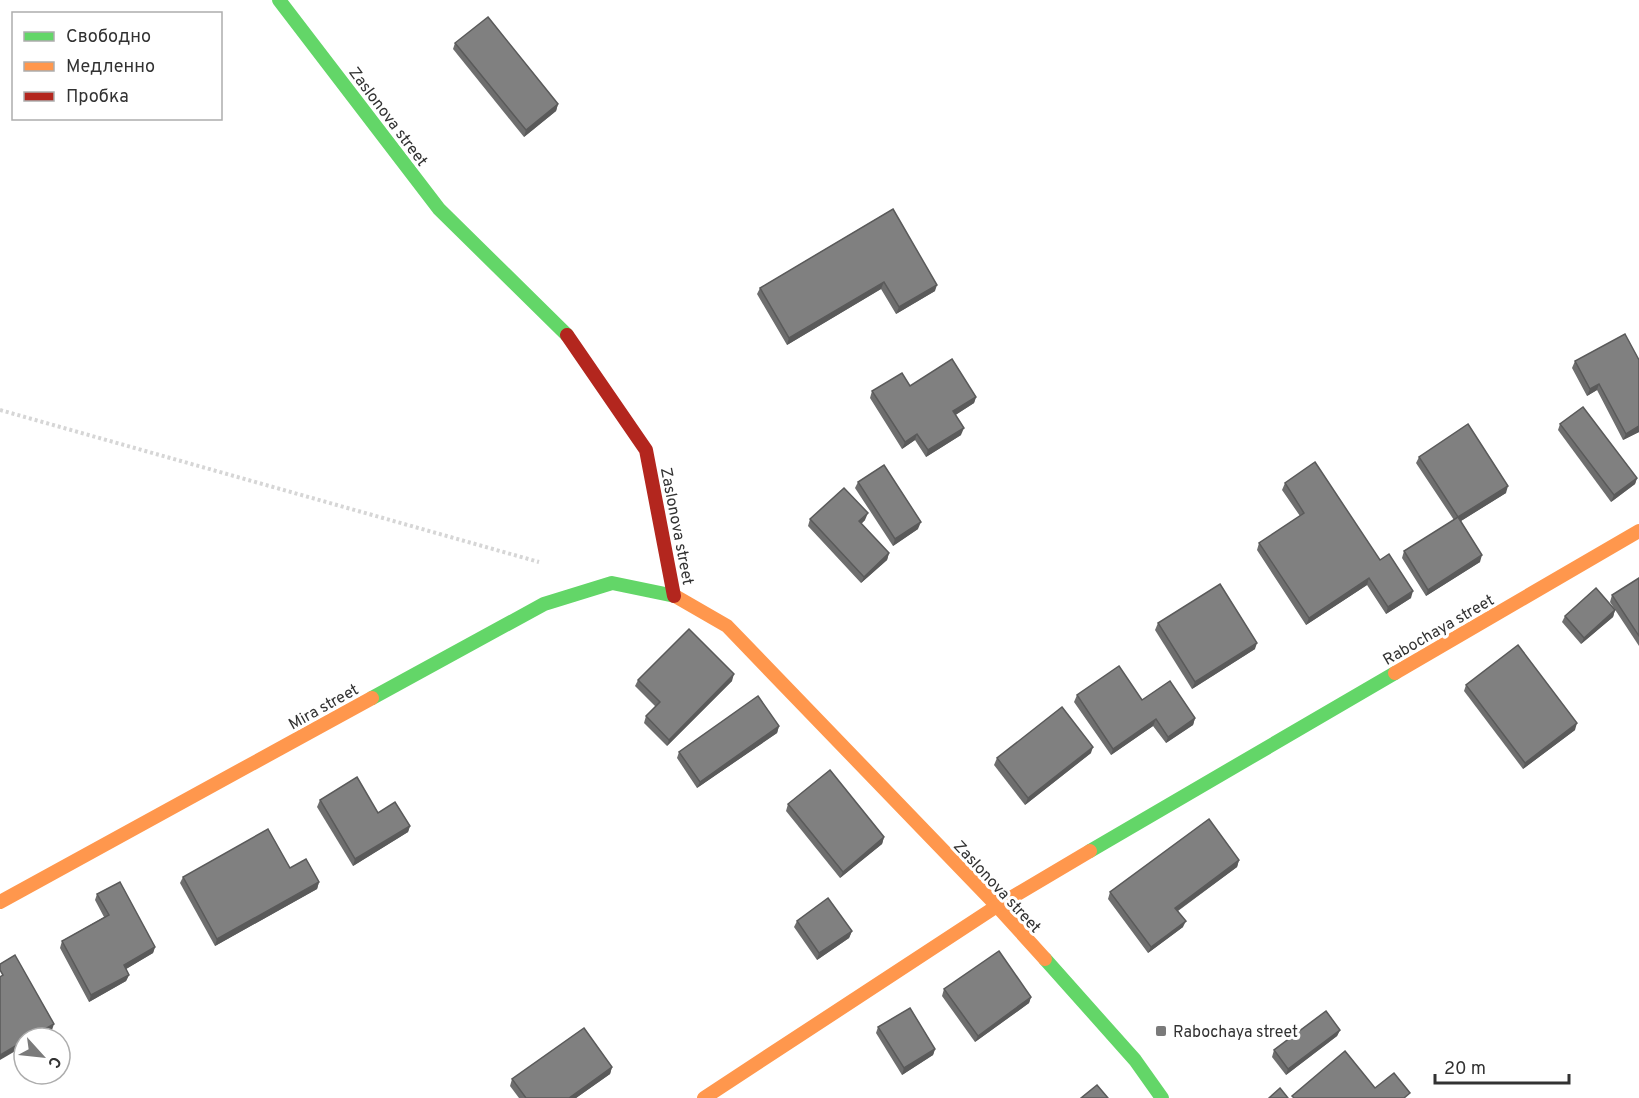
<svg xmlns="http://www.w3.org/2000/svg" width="1639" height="1098" font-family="Overpass,sans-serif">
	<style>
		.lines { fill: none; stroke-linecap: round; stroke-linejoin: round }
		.path { stroke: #d6d6d6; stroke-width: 4; stroke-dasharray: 3 3; stroke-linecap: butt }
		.fast { stroke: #63d668; stroke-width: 14 }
		.slow { stroke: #ff974d; stroke-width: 14 }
		.jam { stroke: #b3261e; stroke-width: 14 }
		.wall { fill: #6e6e6e }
		.shaded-wall { fill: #5a5a5a }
		.building { fill: #808080; stroke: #5a5a5a; stroke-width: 1.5 }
		.poi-dot { fill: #7a7a7a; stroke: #fff; stroke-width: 2 }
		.labels { text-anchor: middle; stroke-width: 6; stroke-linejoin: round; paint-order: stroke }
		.street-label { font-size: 16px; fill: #323232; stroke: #fff }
		.poi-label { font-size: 16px; fill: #323232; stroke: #fff; text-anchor: start }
	</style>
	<rect width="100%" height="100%" fill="#fff"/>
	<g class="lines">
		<polyline class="path" points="0,410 539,562"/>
		<g class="fast">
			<polyline points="279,0 439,209 567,335"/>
			<polyline points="372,698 544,604 612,583 675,596"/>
			<polyline points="1090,851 1395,673"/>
			<polyline points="1045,959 1135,1060 1162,1098"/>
		</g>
		<g class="slow">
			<polyline points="675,596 727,626 997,906 1045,959"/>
			<polyline points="1395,673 1639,531"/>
			<polyline points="0,902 372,698"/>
			<polyline points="704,1098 997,906 1090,851"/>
		</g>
		<polyline class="jam" points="567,335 646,450 674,596"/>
	</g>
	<g class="wall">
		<polygon points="455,43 558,104 556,111 524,137 453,49"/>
		<polygon points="893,209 935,291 896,314 881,289 787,345 757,294 760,288"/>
		<polygon points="1639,360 1639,432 1623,440 1597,390 1587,396 1572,368 1575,361"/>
		<polygon points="910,386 976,397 974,403 955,415 961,435 926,457 915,440 902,449 870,398 872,391"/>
		<polygon points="1560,424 1637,478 1635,484 1611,502 1558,430"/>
		<polygon points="1419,457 1506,493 1461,521 1480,562 1426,596 1402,558 1404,551 1454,520 1416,463"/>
		<polygon points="858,482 918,529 893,546 855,488"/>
		<polygon points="1285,483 1380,560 1411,598 1386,614 1367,585 1306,625 1257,550 1259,543 1300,516 1282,490"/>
		<polygon points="810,519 865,520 861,524 889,553 887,560 861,583 808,526"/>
		<polygon points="1639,578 1639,646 1610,602 1612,595"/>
		<polygon points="1615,610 1613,617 1581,644 1562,622 1565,616"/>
		<polygon points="1158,623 1255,649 1192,689 1155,630"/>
		<polygon points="638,680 732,681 667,746 644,723 646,716 656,707 635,686"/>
		<polygon points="1466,685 1575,730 1523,769 1464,691"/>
		<polygon points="1077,695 1142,700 1195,718 1193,725 1166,743 1153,726 1111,755 1074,702"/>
		<polygon points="779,726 777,733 697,788 677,758 679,752"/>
		<polygon points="1091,753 1025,805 994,765 997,758"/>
		<polygon points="320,800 378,813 410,826 408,832 353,866 317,807"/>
		<polygon points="788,804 884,837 882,844 840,878 786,811"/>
		<polygon points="1239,860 1237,867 1178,911 1183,927 1148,953 1108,899 1110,892"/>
		<polygon points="290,868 319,882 317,889 215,946 180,883 183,877"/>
		<polygon points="97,894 155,947 153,953 126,969 129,975 126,981 89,1002 60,948 62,941 104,917 95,900"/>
		<polygon points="797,921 852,931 849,938 817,960 794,927"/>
		<polygon points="944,989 1031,997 1029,1003 975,1042 942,996"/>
		<polygon points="878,1027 935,1049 933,1055 902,1075 876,1033"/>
		<polygon points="1340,1030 1337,1036 1286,1075 1272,1057 1274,1050"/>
		<polygon points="612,1067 610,1074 576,1098 519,1098 510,1086 512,1079"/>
	</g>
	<g class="shaded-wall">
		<polygon points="558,104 556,111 524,137 526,130"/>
		<polygon points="884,282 881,289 787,345 789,338"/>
		<polygon points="937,285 935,291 896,314 899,307"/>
		<polygon points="1599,384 1597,390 1587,396 1590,389"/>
		<polygon points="976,397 974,403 951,418 953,411"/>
		<polygon points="1639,426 1639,432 1623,440 1626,434"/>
		<polygon points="964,428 961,435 926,457 928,450"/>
		<polygon points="917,434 915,440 902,449 905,442"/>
		<polygon points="1637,478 1635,484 1611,502 1614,495"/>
		<polygon points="1508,486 1506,493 1456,524 1458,517"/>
		<polygon points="868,513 865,520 857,528 859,521"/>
		<polygon points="921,522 918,529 893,546 895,539"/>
		<polygon points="889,553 887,560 861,583 864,577"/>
		<polygon points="1482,555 1480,562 1426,596 1428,590"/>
		<polygon points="1369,578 1367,585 1306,625 1309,618"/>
		<polygon points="1413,591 1411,598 1386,614 1388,607"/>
		<polygon points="1615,610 1613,617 1581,644 1584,638"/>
		<polygon points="1257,643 1255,649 1192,689 1195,682"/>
		<polygon points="734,674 732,681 667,746 669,740"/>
		<polygon points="1195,718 1193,725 1166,743 1168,737"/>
		<polygon points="1156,719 1153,726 1111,755 1113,749"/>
		<polygon points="1577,723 1575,730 1523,769 1525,763"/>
		<polygon points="779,726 777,733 697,788 700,782"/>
		<polygon points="1093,747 1091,753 1025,805 1028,798"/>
		<polygon points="410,826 408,832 353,866 355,859"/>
		<polygon points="884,837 882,844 840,878 843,872"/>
		<polygon points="1239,860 1237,867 1173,914 1175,908"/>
		<polygon points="319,882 317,889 215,946 217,939"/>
		<polygon points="1186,921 1183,927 1148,953 1151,947"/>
		<polygon points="852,931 849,938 817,960 819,953"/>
		<polygon points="155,947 153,953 121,972 124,965"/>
		<polygon points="129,975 126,981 89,1002 91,995"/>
		<polygon points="1031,997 1029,1003 975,1042 978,1036"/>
		<polygon points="54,1024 52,1030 38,1038 29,1038"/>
		<polygon points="1340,1030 1337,1036 1286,1075 1288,1069"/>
		<polygon points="24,1041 24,1046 0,1060 0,1055"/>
		<polygon points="935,1049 933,1055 902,1075 904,1068"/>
		<polygon points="612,1067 610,1074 576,1098 569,1098"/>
	</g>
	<g class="building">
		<polygon points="488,17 558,104 526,130 455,43"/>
		<polygon points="893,209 937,285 899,307 884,282 789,338 760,288"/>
		<polygon points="1625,334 1639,360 1639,426 1626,434 1599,384 1590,389 1575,361"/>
		<polygon points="952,359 976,397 953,411 964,428 928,450 917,434 905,442 872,391 902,373 910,386"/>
		<polygon points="1583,407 1637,478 1614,495 1560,424"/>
		<polygon points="1468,424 1508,486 1458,517 1419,457"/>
		<polygon points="1315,462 1380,560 1389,554 1413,591 1388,607 1369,578 1309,618 1259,543 1304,513 1285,483"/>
		<polygon points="884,465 921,522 895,539 858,482"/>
		<polygon points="844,488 868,513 859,521 889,553 864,577 810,519"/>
		<polygon points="1458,517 1482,555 1428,590 1404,551"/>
		<polygon points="1639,578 1639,636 1612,595"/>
		<polygon points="1220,584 1257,643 1195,682 1158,623"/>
		<polygon points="1596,588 1615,610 1584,638 1565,616"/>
		<polygon points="689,629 734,674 669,740 646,716 660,702 638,680"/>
		<polygon points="1518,645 1577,723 1525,763 1466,685"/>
		<polygon points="1119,666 1142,700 1170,681 1195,718 1168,737 1156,719 1113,749 1077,695"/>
		<polygon points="758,696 779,726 700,782 679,752"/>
		<polygon points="1062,707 1093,747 1028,798 997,758"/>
		<polygon points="830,770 884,837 843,872 788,804"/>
		<polygon points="357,777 378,813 395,802 410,826 355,859 320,800"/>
		<polygon points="1209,819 1239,860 1175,908 1186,921 1151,947 1110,892"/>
		<polygon points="268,829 290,868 306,859 319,882 217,939 183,877"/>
		<polygon points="120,882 155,947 124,965 129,975 91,995 62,941 109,915 97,894"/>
		<polygon points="828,898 852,931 819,953 797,921"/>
		<polygon points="999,951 1031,997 978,1036 944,989"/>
		<polygon points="15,955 54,1024 29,1038 24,1038 24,1041 0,1055 0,977 3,975 0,970 0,964"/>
		<polygon points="910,1008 935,1049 904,1068 878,1027"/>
		<polygon points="1326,1011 1340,1030 1288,1069 1274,1050"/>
		<polygon points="584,1028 612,1067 569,1098 526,1098 512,1079"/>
		<polygon points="1345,1051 1375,1088 1394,1073 1410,1093 1404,1098 1294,1098 1292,1096"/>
		<polygon points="1097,1085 1108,1098 1081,1098"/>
		<polygon points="1280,1088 1288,1098 1269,1098"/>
	</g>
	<rect class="poi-dot" x="1155" y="1025" width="12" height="12" rx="3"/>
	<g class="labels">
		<g class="street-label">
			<text transform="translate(389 116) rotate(53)" y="6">Zaslonova street</text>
			<text transform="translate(678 526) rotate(79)" y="6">Zaslonova street</text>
			<text transform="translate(1438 629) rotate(-30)" y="6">Rabochaya street</text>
			<text transform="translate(323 706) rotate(-29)" y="6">Mira street</text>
			<text transform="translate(998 886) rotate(47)" y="6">Zaslonova street</text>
		</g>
		<g class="poi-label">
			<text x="1173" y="1037">Rabochaya street</text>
		</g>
	</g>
	<rect x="12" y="12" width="210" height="108" fill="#ffffff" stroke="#adadad" stroke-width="1.5"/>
	<rect x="24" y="32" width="30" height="9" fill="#63d668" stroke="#adadad" stroke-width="1.5"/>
	<text x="66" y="42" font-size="18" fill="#323232">Свободно</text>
	<rect x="24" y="62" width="30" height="9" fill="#ff974d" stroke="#adadad" stroke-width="1.5"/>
	<text x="66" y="72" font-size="18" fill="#323232">Медленно</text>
	<rect x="24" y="92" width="30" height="9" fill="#b3261e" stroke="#adadad" stroke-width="1.5"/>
	<text x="66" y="102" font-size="18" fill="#323232">Пробка</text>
	<g transform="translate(42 1056) rotate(117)"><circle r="28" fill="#ffffff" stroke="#adadad" stroke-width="1.5"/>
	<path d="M0-4.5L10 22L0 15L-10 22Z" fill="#7a7a7a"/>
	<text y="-9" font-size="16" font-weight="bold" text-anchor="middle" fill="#323232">С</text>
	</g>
	<path d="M1435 1074v9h134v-9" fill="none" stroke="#323232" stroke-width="3"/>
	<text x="1444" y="1074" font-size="18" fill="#323232" stroke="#ffffff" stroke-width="4.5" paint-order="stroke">20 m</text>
</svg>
